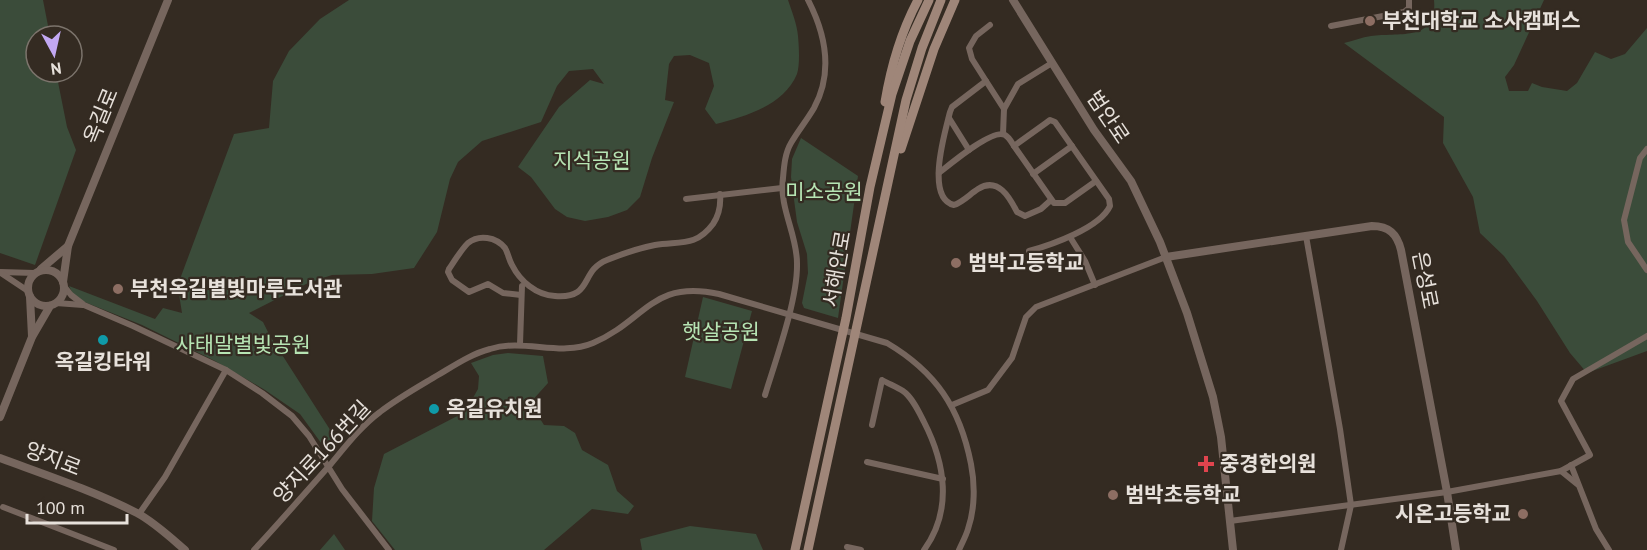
<svg xmlns="http://www.w3.org/2000/svg" width="1647" height="550" font-family="'PT Sans','Noto Sans KR',sans-serif">
	<style>
		.green { fill: #3b4c3a }
		.lines { fill: none; stroke-linecap: round; stroke-linejoin: round }
		.minor { stroke: #76665e; stroke-width: 6 }
		.tertiary { stroke: #76665e; stroke-width: 8 }
		.secondary { stroke: #9f8679; stroke-width: 9 }
		.education-dot { fill: #8d6e63; stroke: #342b22; stroke-width: 2 }
		.culture-dot { fill: #0f9aa8; stroke: #342b22; stroke-width: 2 }
		.health-dot { fill: #e0444e; stroke: #342b22; stroke-width: 2 }
		.labels { text-anchor: middle; stroke-width: 4.5; stroke-linejoin: round; paint-order: stroke }
		.poi-label { font-size: 21px; font-weight: bold; fill: #e7e1db; stroke: #342b22; text-anchor: start }
		.street-label { font-size: 21px; fill: #e7e1db; stroke: #342b22 }
		.park-label { font-size: 21px; fill: #b6e4b3; stroke: #342b22 }
	</style>
	<rect width="100%" height="100%" fill="#342b22"/>
	<g class="green">
		<polygon points="0,0 43,0 50,36 36,36 36,72 56,72 67,127 76,150 35,265 0,253"/>
		<path d="M 349,0 L 788,0 C 792,12 797,24 798,36 C 799,47 800,65 797,74 C 784,105 747,116 716,124 L 705,109 L 714,86 L 709,63 L 690,55 L 674,56 L 669,64 L 665,100 L 674,102 L 652,158 L 640,197 L 627,210 L 608,217 L 585,221 L 567,217 L 555,209 L 531,177 L 518,167 L 559,107 L 590,80 L 604,84 L 593,69 L 569,71 L 557,86 L 541,122 L 482,141 L 458,162 L 450,179 L 437,232 L 414,268 L 372,274 L 332,275 L 308,283 L 249,313 L 263,322 L 270,336 L 336,439 L 330,448 L 324,447 L 300,414 L 265,390 L 215,361 L 142,325 L 82,301 L 73,294 L 69,286 L 155,319 L 163,308 L 182,313 L 179,294 L 180,279 L 234,134 L 269,128 L 273,81 L 289,51 L 320,19 Z"/>
		<path d="M 1434,0 L 1544,0 L 1514,65 L 1505,77 L 1509,91 L 1528,91 L 1532,83 L 1542,87 L 1567,91 L 1577,83 L 1595,52 L 1611,59 L 1625,54 L 1647,28 L 1647,351 L 1587,373 L 1570,353 L 1537,301 L 1504,256 L 1480,233 L 1473,197 L 1443,143 L 1444,117 L 1344,43 C 1353,41 1362,37 1371,36 C 1399,32 1438,42 1434,0 Z"/>
		<polygon points="801,138 858,176 838,318 804,308 802,303 808,273 807,254 797,222 791,177 792,159"/>
		<polygon points="703,297 752,311 731,389 685,377"/>
		<polygon points="508,353 543,356 548,383 530,403 544,425 564,426 575,433 582,450 608,465 617,491 634,506 628,514 592,509 544,550 395,550 372,521 374,488 384,454 465,412 478,389 479,376 471,363 493,355"/>
		<polygon points="690,526 756,534 763,550 642,550 640,539"/>
		<polygon points="334,534 345,550 320,550"/>
	</g>
	<g class="lines">
		<g class="minor">
			<path d="M 990,25 L 976,36 L 969,48 L 972,59 L 986,81 L 952,107 L 950,112 C 945,132 925,198 954,205 C 963,202 970,194 978,189 C 998,176 1010,198 1017,212 L 1025,216 L 1041,209 L 1051,200"/>
			<polyline points="1331,26 1404,12 1409,8 1409,0"/>
			<polyline points="986,81 1004,109"/>
			<polyline points="949,118 969,150"/>
			<polyline points="1003,134 1004,109 1018,84 1052,63"/>
			<polyline points="1014,146 1054,203 1065,203 1096,181"/>
			<polyline points="1647,149 1640,158 1624,220 1628,242 1647,270"/>
			<path d="M 939,173 C 949,165 993,128 1005,135 C 1009,137 1012,143 1014,146 L 1046,123 L 1050,120 L 1055,122 L 1109,199 L 1110,206 C 1100,228 1051,245 1029,251"/>
			<polyline points="1033,174 1072,146"/>
			<polyline points="686,199 782,188"/>
			<polyline points="1306,236 1340,429 1351,505 1341,550"/>
			<polyline points="1070,237 1085,261 1095,285"/>
			<polyline points="0,272 35,273"/>
			<polyline points="1,273 28,291"/>
			<polyline points="64,286 71,295 84,305 133,326 226,370 262,393 292,416 309,436 342,489 389,550"/>
			<path d="M 521,295 L 503,293 L 488,284 L 469,292 L 452,280 L 448,272 L 449,269 C 455,260 461,250 468,243 C 479,234 496,237 505,248 C 508,253 509,260 512,265 C 520,281 536,295 555,296 C 594,299 579,271 607,260 C 622,254 639,248 655,245 C 680,241 696,247 713,224 C 719,215 721,205 720,194"/>
			<polyline points="56,303 83,305"/>
			<polyline points="520,344 522,286"/>
			<path d="M 765,395 C 776,359 798,299 797,263 C 797,234 779,208 783,178 C 784,166 785,153 791,143 C 798,131 807,120 814,108 C 833,73 826,35 808,0"/>
			<polyline points="952,405 988,390 1012,358 1026,317 1036,307 1166,257"/>
			<path d="M 872,425 L 882,380 C 889,384 897,387 903,391 C 912,397 919,412 924,422 C 945,463 953,510 924,550"/>
			<polyline points="867,462 943,479"/>
			<polyline points="1571,465 1596,529 1609,550"/>
			<polyline points="1561,471 1577,484"/>
			<polyline points="3,507 114,550"/>
			<polyline points="139,514 165,477 226,370"/>
			<polyline points="1230,521 1447,492 1561,471 1590,455 1561,401 1573,379 1647,336"/>
			<polyline points="847,547 861,550"/>
			<path d="M 254,550 C 280,522 305,493 330,465 C 345,447 361,426 380,412 C 398,398 418,387 438,375 C 455,365 471,354 490,349 C 524,338 560,357 593,343 C 645,321 652,279 719,294 L 887,343 C 936,372 960,408 971,464 C 975,484 975,509 968,529 C 966,536 962,543 959,550"/>
		</g>
		<g class="tertiary">
			<polyline points="1013,0 1094,130 1131,181 1160,242 1187,313 1213,397 1221,437 1233,550"/>
			<path d="M 1166,257 L 1372,226 C 1389,226 1397,234 1401,250 L 1447,492 L 1456,550"/>
			<polyline points="41,269 68,246"/>
			<circle cx="46" cy="288" r="18"/>
			<polyline points="63,282 68,246 168,0"/>
			<polyline points="30,297 32,336"/>
			<polyline points="0,417 32,337 50,306"/>
			<path d="M 0,458 C 46,475 94,491 137,513 C 154,522 170,537 185,550"/>
		</g>
		<g class="secondary">
			<path d="M 885,102 C 891,66 901,32 918,0"/>
			<polyline points="901,149 934,49 955,0"/>
			<polyline points="795,550 846,318 870,187 892,94 910,41 929,0"/>
			<polyline points="808,550 906,100 922,48 941,0"/>
		</g>
	</g>
	<g class="education-dot">
		<circle cx="1370" cy="21" r="6"/>
		<circle cx="956" cy="263" r="6"/>
		<circle cx="118" cy="289" r="6"/>
		<circle cx="1113" cy="495" r="6"/>
		<circle cx="1523" cy="514" r="6"/>
	</g>
	<g class="culture-dot">
		<circle cx="103" cy="340" r="6"/>
		<circle cx="434" cy="409" r="6"/>
	</g>
	<path class="health-dot" d="M1203 455h6v6h6v6h-6v6h-6v-6h-6v-6h6z"/>
	<g class="labels">
		<g class="poi-label">
			<text x="1382" y="28">부천대학교 소사캠퍼스</text>
			<text x="968" y="270">범박고등학교</text>
			<text x="130" y="296">부천옥길별빛마루도서관</text>
			<text x="103" y="369" text-anchor="middle">옥길킹타워</text>
			<text x="446" y="416">옥길유치원</text>
			<text x="1220" y="471">중경한의원</text>
			<text x="1125" y="502">범박초등학교</text>
			<text x="1511" y="521" text-anchor="end">시온고등학교</text>
		</g>
		<g class="street-label">
			<text transform="translate(101 116) rotate(-68)" y="7">옥길로</text>
			<text transform="translate(1108 117) rotate(56)" y="7">범안로</text>
			<text transform="translate(837 269) rotate(-80)" y="7">서해안로</text>
			<text transform="translate(1425 280) rotate(79)" y="7">은성로</text>
			<text transform="translate(322 452) rotate(-47)" y="7">양지로166번길</text>
			<text transform="translate(53 459) rotate(21)" y="7">양지로</text>
		</g>
		<g class="park-label">
			<text x="592" y="168">지석공원</text>
			<text x="824" y="199">미소공원</text>
			<text x="721" y="339">햇살공원</text>
			<text x="243" y="352">사태말별빛공원</text>
		</g>
	</g>
	<g transform="translate(54 54) rotate(172)"><circle r="28" fill="#342b22" stroke="#7c746c" stroke-width="1.5"/>
	<path d="M0-4.5L10 22L0 15L-10 22Z" fill="#c2a8f3"/>
	<text y="-9" font-size="16" font-weight="bold" text-anchor="middle" fill="#e7e1db">N</text>
	</g>
	<path d="M27 514v9h100v-9" fill="none" stroke="#e7e1db" stroke-width="3"/>
	<text x="36" y="514" font-size="18" fill="#e7e1db" stroke="#342b22" stroke-width="4.5" paint-order="stroke">100 m</text>
</svg>
